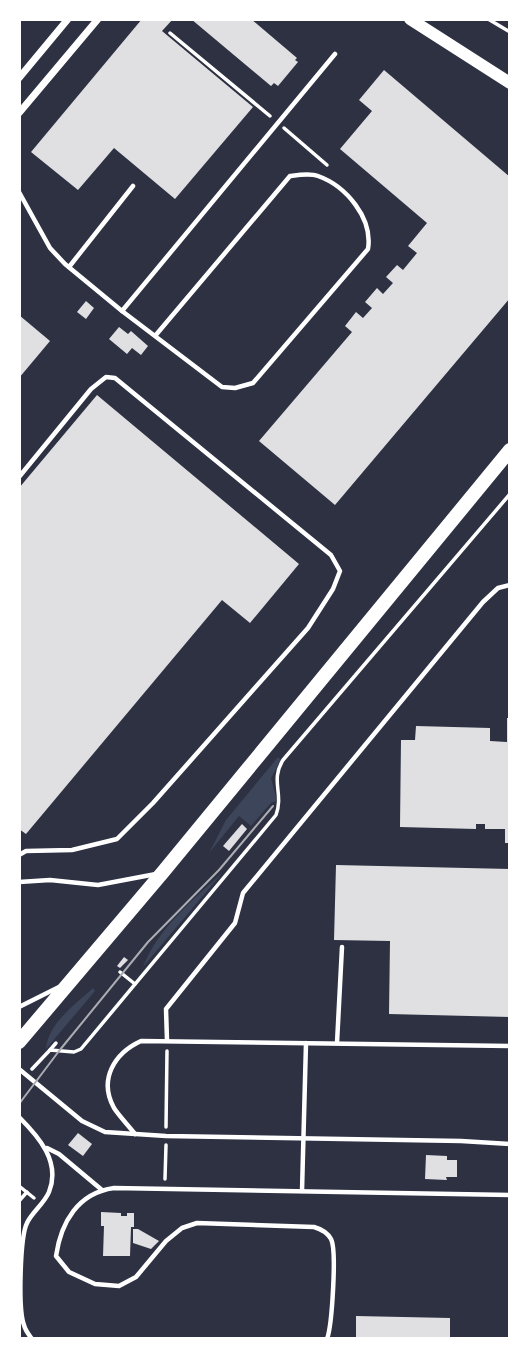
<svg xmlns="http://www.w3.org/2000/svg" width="529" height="1358" font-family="Helvetica,sans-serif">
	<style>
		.green { fill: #3c4559 }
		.building { fill: #e0e0e3 }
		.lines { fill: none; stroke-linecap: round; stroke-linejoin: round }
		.path { stroke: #fff; stroke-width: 3.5 }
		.service { stroke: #fff; stroke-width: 4.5 }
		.minor { stroke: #fff; stroke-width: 7 }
		.secondary { stroke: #fff; stroke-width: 12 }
		.primary { stroke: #fff; stroke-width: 14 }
		.tram { stroke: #abadb3; stroke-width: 2 }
	</style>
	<rect width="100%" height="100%" fill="#2d3142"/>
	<g class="green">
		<polygon points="278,757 281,760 271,778 277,801 271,803 251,826 239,816 209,853 226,820"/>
		<path d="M 223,872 L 143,967 C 159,927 192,901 223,872 Z"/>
		<path d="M 93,988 L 95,991 L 46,1049 C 48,1023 75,1005 93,988 Z"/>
	</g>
	<g class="building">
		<polygon points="142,19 173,19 162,31 253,107 175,199 114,148 78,190 31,152"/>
		<polygon points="191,19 251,19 297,58 295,60 298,62 278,86 274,83 271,86"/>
		<polygon points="384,70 510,177 510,298 335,505 259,441 352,332 345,326 356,312 363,318 372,308 365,302 377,288 383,294 393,283 386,277 397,265 403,270 417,253 408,246 427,223 340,149 372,111 359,100"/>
		<polygon points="86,301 94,308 86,319 77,312"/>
		<polygon points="19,315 50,341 19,378"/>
		<polygon points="119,327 128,334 131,331 148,346 141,355 132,348 127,354 109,339"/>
		<polygon points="97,395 299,564 250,623 222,600 26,834 19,829 19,488"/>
		<polygon points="507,718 510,718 510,843 505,843 505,829 485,829 485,824 476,824 476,829 400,827 401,740 415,740 416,726 490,728 490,741 507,742"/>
		<polygon points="242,824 247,829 229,851 223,846"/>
		<polygon points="336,865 510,869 510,1017 389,1014 390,941 334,940"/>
		<polygon points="124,957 128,960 120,968 117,966"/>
		<polygon points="78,1133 92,1144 83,1156 68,1145"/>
		<polygon points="426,1155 447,1156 447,1160 457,1160 457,1177 446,1177 447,1180 425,1179"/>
		<polygon points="101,1212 121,1213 121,1216 127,1216 127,1213 134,1213 134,1227 131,1227 130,1256 103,1256 104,1226 101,1226"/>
		<polygon points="133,1229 138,1229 159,1241 151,1249 133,1243"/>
		<polygon points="356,1316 450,1318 450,1339 356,1339"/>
	</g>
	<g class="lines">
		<g class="path">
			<polyline points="488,19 510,32"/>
			<polyline points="170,33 270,116"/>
			<polyline points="284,128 327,165"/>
			<polyline points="120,972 135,984"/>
			<polyline points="50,1050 56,1043"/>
			<path d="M 32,1069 L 50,1050 L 74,1052 L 81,1049 L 276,815 C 284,793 270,781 283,760 L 510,494"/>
			<polyline points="166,1127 167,1051"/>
			<polyline points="165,1179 166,1145"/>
			<polyline points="19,1186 34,1198"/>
			<polyline points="19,1201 27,1192"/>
		</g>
		<g class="service">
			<path d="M 19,192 L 50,248 L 65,264 L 122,311 L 222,387 L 235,388 L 253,383 L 368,249 C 373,218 346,186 318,176 C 310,173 298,175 290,176 L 155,336"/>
			<polyline points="69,267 133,186"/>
			<polyline points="122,311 335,54"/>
			<polyline points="19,477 91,389 106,377 115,378 331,555 340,571 333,589 308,628 153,803 117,839 72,850 26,851 19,855"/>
			<polyline points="19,882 50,880 98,885 156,874"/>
			<polyline points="19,1007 59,987"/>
			<polyline points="167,1040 166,1009 235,923 243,893 483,602 498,588 510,585"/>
			<polyline points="337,1043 342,947"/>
			<polyline points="19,1069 82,1121 105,1132 166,1136 461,1141 510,1144"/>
			<path d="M 19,1117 C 39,1137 61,1162 49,1192 C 44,1204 32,1212 27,1223 C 20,1237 18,1310 24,1325 C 25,1330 29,1335 32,1339"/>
			<path d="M 135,1134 C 128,1125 120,1117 114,1108 C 98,1079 115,1053 141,1041 L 510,1046"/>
			<polyline points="47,1148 59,1154 102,1190"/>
			<polyline points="302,1191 306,1043"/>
			<path d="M 327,1339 C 332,1326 337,1250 331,1239 C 327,1232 321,1229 314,1227 L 197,1223 L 182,1228 L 166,1241 L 136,1277 L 119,1286 L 95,1284 L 69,1272 L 56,1256 C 61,1222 78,1193 114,1188 L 510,1195"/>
		</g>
		<g class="minor">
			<polyline points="19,78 68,19"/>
			<polyline points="19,113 98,19"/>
		</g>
		<polyline class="secondary" points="410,19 510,83"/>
		<polyline class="primary" points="19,1042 163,872 510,450"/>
		<polyline class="tram" points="19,1104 59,1051 148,942 219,870 273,806"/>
	</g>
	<rect width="529" height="1358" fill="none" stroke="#ffffff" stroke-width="42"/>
</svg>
